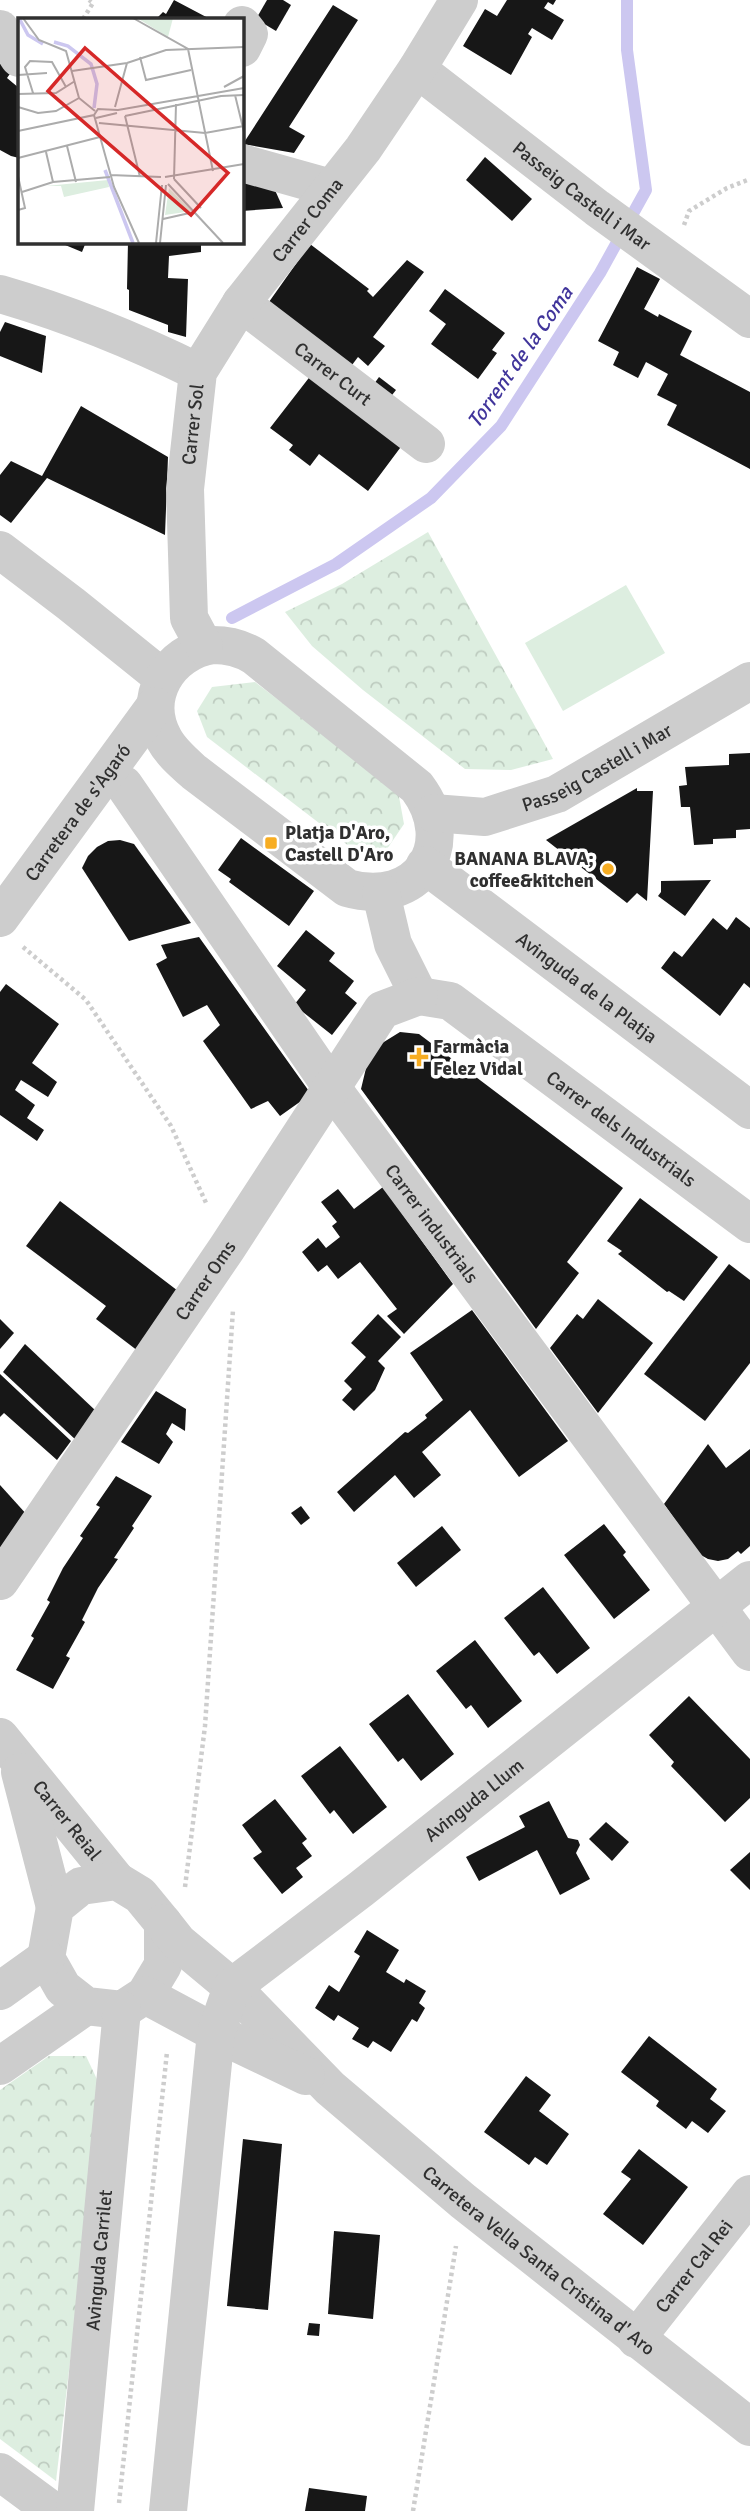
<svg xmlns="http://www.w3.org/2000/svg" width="750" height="2511" font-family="Signika,sans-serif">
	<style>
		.grass { fill: #ddeee0 }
		.park { fill: url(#park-crowns) }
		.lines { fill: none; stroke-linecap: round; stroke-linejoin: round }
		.stream { stroke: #ccc7f0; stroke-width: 12 }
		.building { fill: #171717 }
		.path { stroke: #cdcdcd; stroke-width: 4.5; stroke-dasharray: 3.5 3.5; stroke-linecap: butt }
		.minor { stroke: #cdcdcd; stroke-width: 38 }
		.poi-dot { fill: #f7ad22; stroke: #fff; stroke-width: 2.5 }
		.labels { text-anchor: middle; stroke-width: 7; stroke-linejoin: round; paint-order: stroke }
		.street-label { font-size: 19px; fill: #303030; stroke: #fff }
		.poi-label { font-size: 19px; font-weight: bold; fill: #303030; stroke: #fff; text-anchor: start }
		.water-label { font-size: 21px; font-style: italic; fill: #41359b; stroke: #fff }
		.inset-river { fill: none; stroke: #ccc7f0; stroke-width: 3.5 }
		.inset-road { fill: none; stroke: #acacac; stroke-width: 2 }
		.view { fill: #d62828; fill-opacity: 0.15; stroke: #d62828; stroke-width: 3.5 }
		.inset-edge { fill: none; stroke: #303030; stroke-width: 3.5 }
	</style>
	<defs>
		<pattern id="park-crowns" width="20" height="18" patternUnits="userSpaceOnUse" patternTransform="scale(1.75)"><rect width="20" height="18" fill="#ddeee0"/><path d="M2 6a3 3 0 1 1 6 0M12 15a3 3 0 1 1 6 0" fill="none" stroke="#beccc0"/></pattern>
	</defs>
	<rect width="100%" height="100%" fill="#fff"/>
	<polygon class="grass" points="626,585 665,653 563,711 525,643"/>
	<g class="park">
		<polygon points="428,532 553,759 511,770 465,769 363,690 312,646 285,612 342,584"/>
		<polygon points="255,682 398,791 404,824 385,852 358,853 207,737 197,711 212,687"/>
		<polygon points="49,2056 86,2056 102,2090 56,2481 0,2439 0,2090"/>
	</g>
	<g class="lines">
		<polyline class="stream" points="232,618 336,564 431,498 501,426 600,273 646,190 627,50 627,0"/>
	</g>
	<g class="building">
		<polygon points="174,0 210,19 156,19 163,12 166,14"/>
		<polygon points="267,0 283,0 291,5 276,31 256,19"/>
		<polygon points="507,0 556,0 553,5 548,2 544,8 564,20 552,40 532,28 528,34 532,37 511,75 463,46 485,9 497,16"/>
		<polygon points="333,5 358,20 289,127 305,136 294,153 243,144"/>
		<polygon points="0,56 14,68 7,78 19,88 19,158 11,156 0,150"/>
		<polygon points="485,157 532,199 512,221 466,180"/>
		<polygon points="242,172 270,179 283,208 242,211"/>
		<polygon points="58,242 86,242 82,252"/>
		<polygon points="128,242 201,242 201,252 169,256 168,278 188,279 186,337 168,332 168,325 129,310 129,290 127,289"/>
		<polygon points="310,244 369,289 367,291 373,297 407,260 424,272 373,337 385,346 368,366 358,357 346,373 264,309"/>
		<polygon points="637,267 660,279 644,309 658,317 659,314 692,331 680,355 750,392 750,469 667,425 677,405 657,395 668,374 646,362 638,378 613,365 619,352 598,341"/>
		<polygon points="445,289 505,333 492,350 497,353 478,379 431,344 446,324 429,311"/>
		<polygon points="5,322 46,336 42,373 0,356 0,332"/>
		<polygon points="315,370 406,440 368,491 319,454 310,466 289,450 293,445 270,428"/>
		<polygon points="379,377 396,390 385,404 369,391"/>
		<polygon points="81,406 168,457 165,535 47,478 11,523 0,515 0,475 11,461 42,476"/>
		<polygon points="750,753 750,829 736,830 736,838 713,839 713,844 694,845 690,807 681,807 679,786 687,785 685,767 729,765 729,754"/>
		<polygon points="637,788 637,791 653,791 647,901 637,893 627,903 546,840"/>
		<polygon points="241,838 314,891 289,926 229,882 231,879 218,870"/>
		<polygon points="120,840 134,844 191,923 129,941 82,868 88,856 97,847 108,841"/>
		<polygon points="711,880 685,916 658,896 661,892 661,881"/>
		<polygon points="736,917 750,928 750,988 744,983 720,1016 661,968 674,951 682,957 713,918 727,930"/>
		<polygon points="306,930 335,953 329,961 354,981 345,993 357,1003 332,1035 294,1005 306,990 277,966"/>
		<polygon points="199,937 311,1094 280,1116 268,1101 251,1109 203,1041 220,1025 207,1005 183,1017 156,964 167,958 161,945"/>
		<polygon points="6,984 59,1024 32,1063 57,1082 48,1097 21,1080 15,1090 35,1105 27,1118 44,1130 37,1141 0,1115 0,992"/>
		<polygon points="400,1032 419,1034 623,1188 567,1262 579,1273 536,1329 361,1089 367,1064 379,1045"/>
		<polygon points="383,1187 453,1284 404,1334 387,1316 397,1309 360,1262 338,1279 327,1265 318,1272 302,1252 318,1238 326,1248 340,1237 332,1226 337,1222 321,1202 338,1189 354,1209"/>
		<polygon points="640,1198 718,1257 684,1301 669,1291 667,1292 618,1254 622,1251 607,1241"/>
		<polygon points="60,1201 182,1294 138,1351 96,1319 106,1306 26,1246"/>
		<polygon points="729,1264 750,1280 750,1363 705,1421 644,1374"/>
		<polygon points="598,1299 653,1343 598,1413 550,1348 577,1314 583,1319"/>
		<polygon points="472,1310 568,1441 519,1477 470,1410 422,1452 441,1475 414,1498 395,1475 354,1512 337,1492 405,1432 408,1433 427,1418 425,1415 443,1400 410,1353"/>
		<polygon points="378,1314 401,1337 378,1361 385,1368 375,1390 354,1411 342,1400 352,1389 344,1381 366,1357 351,1343"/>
		<polygon points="0,1319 14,1333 0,1349"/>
		<polygon points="25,1344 96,1411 77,1441 3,1372"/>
		<polygon points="0,1374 71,1441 57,1460 4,1413 0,1417"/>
		<polygon points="156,1391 186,1409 185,1431 172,1423 166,1434 173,1442 159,1464 121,1442"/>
		<polygon points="708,1444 726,1468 750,1449 750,1546 741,1554 738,1551 728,1559 718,1561 708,1559 699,1554 664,1504"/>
		<polygon points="116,1476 152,1496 132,1526 134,1528 114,1558 118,1559 98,1588 82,1620 85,1622 66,1656 70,1658 53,1689 16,1670 34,1638 31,1636 50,1602 47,1600 63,1568 83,1538 80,1536 100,1507 96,1505"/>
		<polygon points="0,1485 28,1516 0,1556"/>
		<polygon points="301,1506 310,1518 301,1525 291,1513"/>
		<polygon points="604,1524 626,1552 623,1555 650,1590 614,1619 564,1555"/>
		<polygon points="442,1526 461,1550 416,1587 397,1563"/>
		<polygon points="543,1587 590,1648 557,1674 539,1652 534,1656 504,1618"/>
		<polygon points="475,1640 522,1701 488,1728 471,1705 466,1709 436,1671"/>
		<polygon points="408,1694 454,1754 421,1781 403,1758 398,1762 369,1724"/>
		<polygon points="689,1696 750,1759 750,1798 725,1822 671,1766 674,1762 649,1735"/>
		<polygon points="340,1746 387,1807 353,1834 334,1810 330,1814 301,1776"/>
		<polygon points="275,1799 307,1839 302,1843 312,1856 296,1868 303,1877 282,1894 253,1858 262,1852 242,1825"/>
		<polygon points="549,1801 568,1838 578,1840 580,1845 576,1853 590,1879 560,1895 537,1850 479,1881 466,1857 525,1827 519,1816"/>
		<polygon points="606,1822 629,1842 612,1861 589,1839"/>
		<polygon points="750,1852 750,1890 730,1870"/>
		<polygon points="367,1930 399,1950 386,1972 404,1983 406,1979 426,1991 419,2003 425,2008 417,2022 412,2019 391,2052 373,2041 368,2048 352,2039 359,2028 338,2015 334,2021 315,2008 329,1985 339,1992 360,1956 354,1952"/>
		<polygon points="649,2036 717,2089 710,2099 726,2111 708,2133 692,2121 686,2129 656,2106 659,2101 621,2072"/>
		<polygon points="526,2076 551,2095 539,2111 569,2134 547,2165 535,2157 529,2165 484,2132"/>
		<polygon points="243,2139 282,2144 268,2310 227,2306"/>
		<polygon points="639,2149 688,2187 643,2245 603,2214 631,2179 621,2172"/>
		<polygon points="334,2231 380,2235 373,2319 328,2314"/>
		<polygon points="309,2323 320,2324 319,2336 307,2335"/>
		<polygon points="309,2488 367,2496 365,2511 305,2511"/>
	</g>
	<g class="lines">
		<g class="path">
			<polyline points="83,19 93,3 89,0"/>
			<polyline points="684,225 689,211 727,188 750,179"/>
			<polyline points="23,947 86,1000 171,1126 207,1205"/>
			<polyline points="185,1887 205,1726 233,1310"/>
			<polyline points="119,2503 167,2052"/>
			<polyline points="413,2511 456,2246"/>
		</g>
		<g class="minor">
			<polyline points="242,25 249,34 242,48"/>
			<polyline points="0,29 19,58"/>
			<path id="s1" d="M 417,69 L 597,208 L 750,319"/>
			<polyline points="242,163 331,188"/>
			<path d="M 0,294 C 69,314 133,340 198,372"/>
			<path id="s2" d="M 241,303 L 426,444"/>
			<polyline points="0,550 71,604 163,678"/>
			<path d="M 213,645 C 229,645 241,648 254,656 L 417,787 C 461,846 417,908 347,888 L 194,772 C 183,762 171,752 164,739 C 141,698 168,652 213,645 Z"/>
			<path id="s3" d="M 204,646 L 189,618 L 185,489 L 198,372 L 241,303 L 363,149 L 417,69 L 459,0"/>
			<path id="s4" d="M 124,785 L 332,1088 L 750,1652"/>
			<path id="s5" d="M 433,813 L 485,817 L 557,794 L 750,681"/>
			<path id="s6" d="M 425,865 L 750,1110"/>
			<polyline points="381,893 393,944 419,996"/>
			<path id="s7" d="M 0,918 L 155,706"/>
			<path id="s8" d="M 419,996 L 450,1001 L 750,1224"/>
			<path id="s9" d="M 0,1581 L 227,1248 L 382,1010 L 419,996"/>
			<path id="s10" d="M 0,1737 L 117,1881"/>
			<polyline points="20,1772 55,1907"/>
			<polygon points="117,1881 140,1895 163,1923 163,1965 145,1995 122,2010 86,2006 63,1988 46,1958 55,1907 81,1886"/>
			<path id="s11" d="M 163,1923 L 178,1942 L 232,1987 L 330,2088 L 463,2201 L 750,2427"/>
			<polyline points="0,1991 46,1958"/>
			<polyline points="145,1995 216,2033 306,2076"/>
			<polyline points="0,2066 86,2006"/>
			<path id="s12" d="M 636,2339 L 750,2194"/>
			<polyline points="0,2472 53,2511"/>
			<path id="s13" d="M 75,2511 L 122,2010"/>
			<path id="s14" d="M 168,2511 L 216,2033 L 232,1987 L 361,1889 L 750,1580"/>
		</g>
	</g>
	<g class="poi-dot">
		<rect x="264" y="836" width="14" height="14" rx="3.5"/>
		<circle cx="608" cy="869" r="7"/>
		<path d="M415.5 1046.5h7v7h7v7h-7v7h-7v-7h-7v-7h7z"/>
	</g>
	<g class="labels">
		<g class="street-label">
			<text dy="7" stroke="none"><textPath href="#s1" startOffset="208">Passeig Castell i Mar</textPath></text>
			<text dy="7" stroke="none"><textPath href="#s3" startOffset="466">Carrer Coma</textPath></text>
			<text dy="7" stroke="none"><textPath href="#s2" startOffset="116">Carrer Curt</textPath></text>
			<text dy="7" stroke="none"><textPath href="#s3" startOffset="226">Carrer Sol</textPath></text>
			<text dy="7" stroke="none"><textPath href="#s5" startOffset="175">Passeig Castell i Mar</textPath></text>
			<text dy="7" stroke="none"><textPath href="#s7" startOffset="131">Carretera de s'Agaró</textPath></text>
			<text dy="7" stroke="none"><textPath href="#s6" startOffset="203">Avinguda de la Platja</textPath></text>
			<text dy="7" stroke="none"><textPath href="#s8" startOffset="245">Carrer dels Industrials</textPath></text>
			<text dy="7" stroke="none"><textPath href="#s4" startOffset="536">Carrer industrials</textPath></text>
			<text dy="7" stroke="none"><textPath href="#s9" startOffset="364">Carrer Oms</textPath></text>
			<text dy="7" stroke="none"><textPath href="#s14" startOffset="835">Avinguda Llum</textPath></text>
			<text dy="7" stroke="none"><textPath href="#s10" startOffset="107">Carrer Reial</textPath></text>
			<text dy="7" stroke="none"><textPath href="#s11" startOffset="506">Carretera Vella Santa Cristina d' Aro</textPath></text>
			<text dy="7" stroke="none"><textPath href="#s13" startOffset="252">Avinguda Carrilet</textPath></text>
			<text dy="7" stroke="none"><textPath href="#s12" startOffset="93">Carrer Cal Rei</textPath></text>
		</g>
		<g class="poi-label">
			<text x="285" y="839">Platja D'Aro,<tspan x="285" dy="22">Castell D'Aro</tspan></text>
			<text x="594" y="865" text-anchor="end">BANANA BLAVA;<tspan x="594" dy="22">coffee&amp;kitchen</tspan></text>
			<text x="433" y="1053">Farmàcia<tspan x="433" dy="22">Felez Vidal</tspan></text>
		</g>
		<g class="water-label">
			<text transform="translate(520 357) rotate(-55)" y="7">Torrent de la Coma</text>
		</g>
	</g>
	<g transform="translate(18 18)">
		<rect width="226" height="226" fill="#fff"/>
		<path d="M 119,0 L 155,0 L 150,19 Z" fill="#ddeee0"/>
		<path d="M 90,162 L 91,169 L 46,179 L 43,168 L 28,168 ZM 151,170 L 174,193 L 147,197 Z" fill="#ddeee0"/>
		<path class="inset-river" d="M 1,0 L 10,17 L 25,26M 36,24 L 50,28 L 73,46 L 79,66 L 76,90M 87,152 L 115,225"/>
		<path class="inset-road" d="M 5,0 L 21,22 L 48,33 L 61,80 L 77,93M 115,0 L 170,31 L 195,153M 122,39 L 128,62 L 173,52M 54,53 L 109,45 L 148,32 L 226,29M 0,57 L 29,55M 206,69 L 226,58M 15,75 L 7,49 L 12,43 L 34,44 L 48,69M 0,76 L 38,75 L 57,63M 217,77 L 226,114M 0,89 L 20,95 L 38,93 L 61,80M 97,89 L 109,45M 76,97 L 96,169 L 121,225M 107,98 L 203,78 L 226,77M 107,98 L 122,159M 78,100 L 99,95M 81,105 L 187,115 L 226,108M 0,113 L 76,97 L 80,91 L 100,92 L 226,70M 49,128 L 58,164M 28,134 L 35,164M 0,140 L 82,119M 92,157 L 143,159M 0,158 L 7,190 L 0,192M 147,159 L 226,146M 156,161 L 158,86M 156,161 L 183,190M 150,166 L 205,225M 4,174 L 35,164 L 92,159M 145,201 L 176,194M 138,225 L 144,167M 142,225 L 148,167"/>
		<path class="view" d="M 67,30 L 210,155 L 173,197 L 30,73 Z"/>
		<rect width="226" height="226" class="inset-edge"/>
	</g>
</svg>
